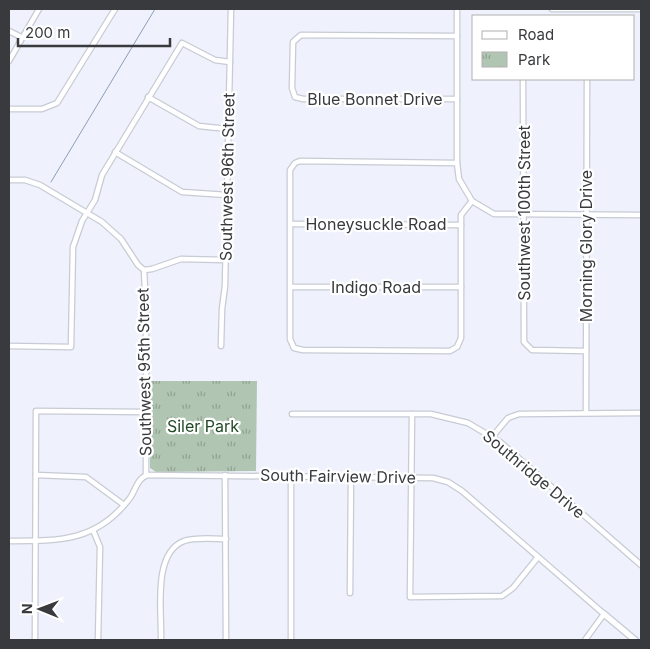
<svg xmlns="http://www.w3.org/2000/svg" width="650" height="649" font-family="Inter,sans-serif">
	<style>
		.park { fill: url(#park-tufts) }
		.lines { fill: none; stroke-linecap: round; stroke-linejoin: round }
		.stream { stroke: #8d9eba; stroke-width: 1 }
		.minor-casing { stroke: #c7cbd4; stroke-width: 7 }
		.tertiary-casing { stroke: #c7cbd4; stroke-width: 8 }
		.minor { stroke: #fff; stroke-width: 4.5 }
		.tertiary { stroke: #fff; stroke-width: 5.5 }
		.labels { text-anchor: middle; stroke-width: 4.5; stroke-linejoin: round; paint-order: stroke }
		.street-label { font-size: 16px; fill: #393a3e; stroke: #fff }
		.park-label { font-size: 16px; fill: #204925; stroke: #fff }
	</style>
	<defs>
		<pattern id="park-tufts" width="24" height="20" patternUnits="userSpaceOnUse" patternTransform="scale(1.25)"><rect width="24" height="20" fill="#b1c6b2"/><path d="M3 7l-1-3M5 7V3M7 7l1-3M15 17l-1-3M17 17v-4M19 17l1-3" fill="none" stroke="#91a292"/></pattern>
	</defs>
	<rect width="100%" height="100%" fill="#eff2fc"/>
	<polygon class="park" points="150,381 257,381 256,471 156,472 150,468"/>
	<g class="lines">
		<polyline class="stream" points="51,182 155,9"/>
		<defs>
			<g id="minor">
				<polyline points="457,9 457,163 459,179 472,201 494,214 641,215"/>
				<polyline points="552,9 641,9"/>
				<polyline points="9,31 21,37"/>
				<polyline points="9,61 39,9"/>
				<polyline points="523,79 524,342 532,350 586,351"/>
				<polyline points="148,97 199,126 228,129"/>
				<polyline points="457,99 303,99 295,97 292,88 293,42 301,35 457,36"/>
				<polyline points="9,109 42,109 57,103 115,9"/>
				<polyline points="115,152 182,192 227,195"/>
				<polyline points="457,163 300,161 295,163 290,170 290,339 294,348 303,350 450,351 457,347 461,338 461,215 472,201"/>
				<polyline points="9,180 25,180 40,185 102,222 121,239 138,265 144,270 152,269 181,259 226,260"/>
				<polyline points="291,224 461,225"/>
				<polyline points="144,270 146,309 146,475"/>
				<polyline points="291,287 461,287"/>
				<polyline points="9,346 71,347 73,247 82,221 95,200 102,175 182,43 215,60 230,62"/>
				<polyline points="221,346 222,309 225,286 231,9"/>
				<polyline points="586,413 587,79"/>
				<polyline points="292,414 431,414 468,423 500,442 641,565"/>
				<polyline points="412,414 410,597 502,596 513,588 538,557"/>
				<polyline points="492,437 508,418 519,414 641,413"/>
				<polyline points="36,475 86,477 124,505"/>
				<polyline points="225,475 226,640"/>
				<polyline points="93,530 100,547 98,640"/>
				<path d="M 9,541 C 59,541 97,542 130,498 C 135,491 138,477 148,475 L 433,478 L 448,482 L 462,491 L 604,614 L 585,640"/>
				<polyline points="350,593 351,476"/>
				<polyline points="35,640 36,411 146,412"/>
				<path d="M 161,640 C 162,613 152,553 184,541 C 196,537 213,539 226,539"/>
				<polyline points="291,640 291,475"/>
			</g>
			<polyline id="tertiary" points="604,614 635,640"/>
		</defs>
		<use href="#minor" class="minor-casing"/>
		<use href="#tertiary" class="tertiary-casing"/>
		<use href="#minor" class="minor"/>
		<use href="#tertiary" class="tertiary"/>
	</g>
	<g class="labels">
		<g class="street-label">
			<text x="375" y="105">Blue Bonnet Drive</text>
			<text transform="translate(227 177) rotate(-89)" y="6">Southwest 96th Street</text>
			<text transform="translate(524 213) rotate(-90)" y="6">Southwest 100th Street</text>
			<text x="376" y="230">Honeysuckle Road</text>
			<text transform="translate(586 246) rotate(-90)" y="6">Morning Glory Drive</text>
			<text x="376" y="293">Indigo Road</text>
			<text transform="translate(144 372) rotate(-91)" y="6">Southwest 95th Street</text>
			<text transform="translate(534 474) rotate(40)" y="6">Southridge Drive</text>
			<text transform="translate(338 476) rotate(1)" y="6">South Fairview Drive</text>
		</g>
		<g class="park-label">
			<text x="203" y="432">Siler Park</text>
		</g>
	</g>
	<rect width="650" height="649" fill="none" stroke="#393a3e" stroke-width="20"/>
	<rect x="472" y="15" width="162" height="65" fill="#ffffff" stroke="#b0b0b2"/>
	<rect x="482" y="31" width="25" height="8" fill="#ffffff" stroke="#b0b0b2"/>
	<text x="518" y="40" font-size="15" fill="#393a3e">Road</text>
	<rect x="482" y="52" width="25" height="15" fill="url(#park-tufts)" stroke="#b0b0b2"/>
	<text x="518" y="65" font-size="15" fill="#393a3e">Park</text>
	<g transform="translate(40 609) rotate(271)" stroke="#ffffff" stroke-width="4" paint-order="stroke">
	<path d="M0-4L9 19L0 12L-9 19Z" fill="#393a3e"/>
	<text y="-8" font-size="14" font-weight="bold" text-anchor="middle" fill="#393a3e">N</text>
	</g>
	<path d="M18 38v8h152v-8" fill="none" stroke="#393a3e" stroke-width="2.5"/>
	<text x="25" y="38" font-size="15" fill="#393a3e" stroke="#ffffff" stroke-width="4" paint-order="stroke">200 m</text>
</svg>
